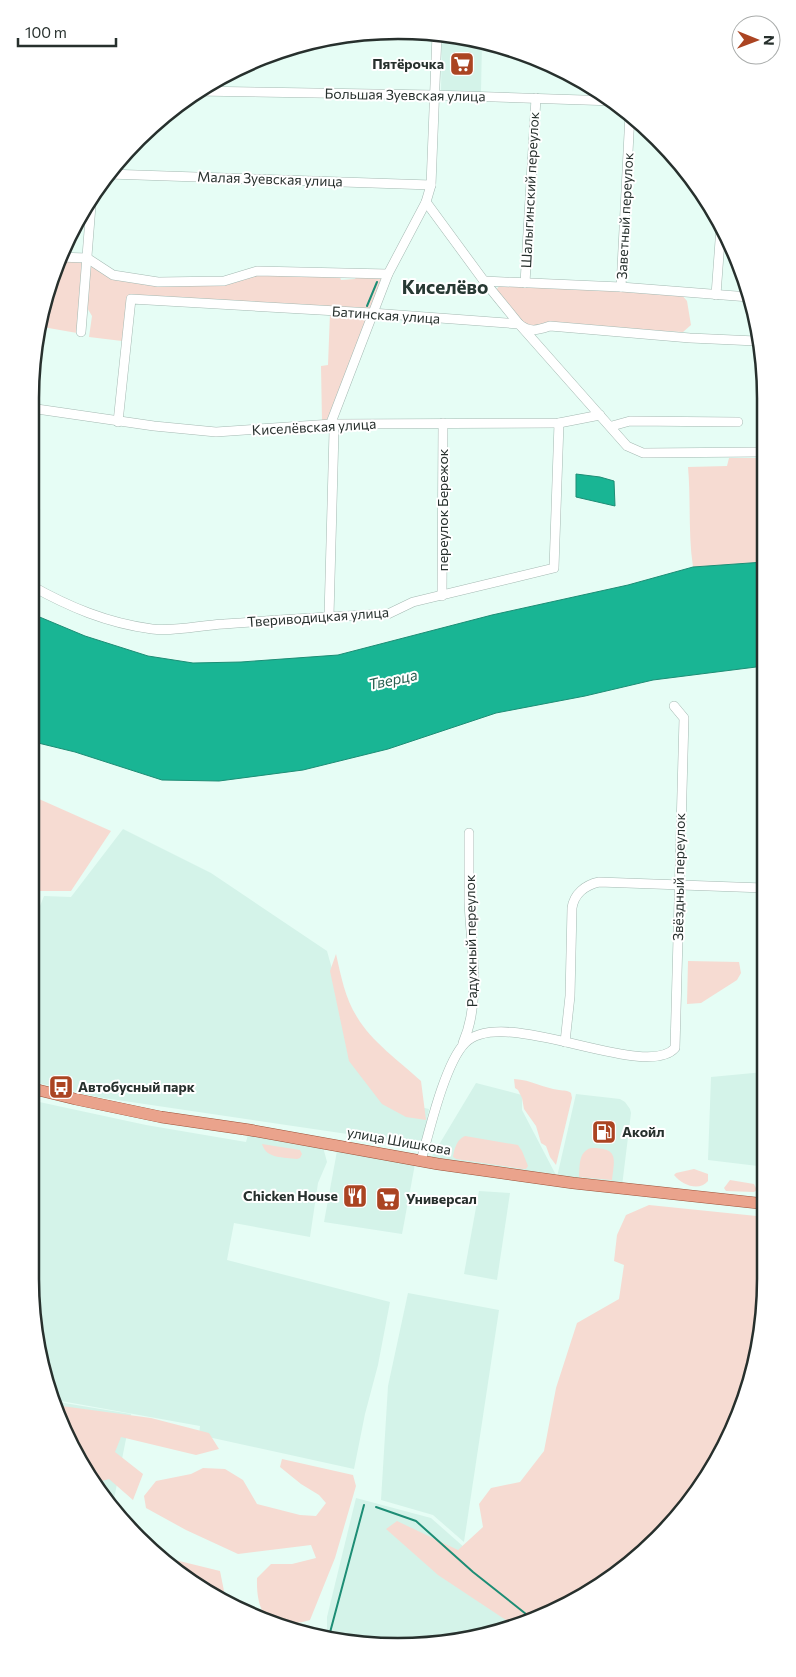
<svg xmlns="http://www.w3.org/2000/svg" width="796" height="1677" font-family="Commissioner,sans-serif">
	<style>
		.built { fill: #d4f3e9 }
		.green { fill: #f6dbd2 }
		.water { fill: #19b594; stroke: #1d8d75 }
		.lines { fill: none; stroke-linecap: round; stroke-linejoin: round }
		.stream { stroke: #1d8d75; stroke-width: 2 }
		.minor-casing { stroke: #a4b9b2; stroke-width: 10 }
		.major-casing { stroke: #9d5239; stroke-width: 12 }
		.minor { stroke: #fff; stroke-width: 9 }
		.major { stroke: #eaa38c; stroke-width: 11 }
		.labels { text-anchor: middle; stroke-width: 4; stroke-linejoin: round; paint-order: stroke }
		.poi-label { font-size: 14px; font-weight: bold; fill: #27302d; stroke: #fff; text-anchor: start }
		.street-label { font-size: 14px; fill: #27302d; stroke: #fff }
		.water-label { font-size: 15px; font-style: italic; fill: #2a6152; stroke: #fff }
		.district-label { font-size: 19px; font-weight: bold; fill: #273933; stroke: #fff }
		.rim { fill: none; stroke: #27302d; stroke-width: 2.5 }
	</style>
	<rect width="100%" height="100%" fill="#e6fdf5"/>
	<g class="built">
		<polygon points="442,38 472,38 482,41 481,92 441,91"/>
		<polygon points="123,829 211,873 327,951 348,1026 399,1102 429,1109 422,1145 97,1097 30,1081 30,904 40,906 44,896 71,897"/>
		<polygon points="765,1072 766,1167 708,1160 711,1077"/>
		<polygon points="476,1083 522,1095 522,1110 557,1177 576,1094 620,1099 625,1102 630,1109 631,1113 622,1186 558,1178 431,1158"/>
		<polygon points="30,1100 146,1125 246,1142 248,1135 323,1147 327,1162 318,1183 310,1237 234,1223 227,1260 390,1302 378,1365 365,1414 354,1469 199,1435 200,1426 50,1399 30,1279"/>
		<polygon points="337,1151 415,1164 402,1234 324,1222"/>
		<polygon points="479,1191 510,1193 497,1280 464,1274"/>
		<polygon points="408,1293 499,1310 464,1542 433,1515 381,1500 388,1386"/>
		<polygon points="52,1401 131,1414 112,1509 106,1503"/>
		<polygon points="356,1498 431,1518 541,1615 446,1644 327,1640 327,1617"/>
	</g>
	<g class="green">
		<polygon points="57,259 79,260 85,263 77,333 37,326"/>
		<polygon points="90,263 112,277 159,284 259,273 340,277 341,280 355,279 356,277 384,276 370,309 130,297 122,341 89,337 92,316 86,306"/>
		<polygon points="500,285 681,294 687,301 691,325 683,332 550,325 525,326 496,290"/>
		<polygon points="330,313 367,317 327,420 322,422 321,366 328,365"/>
		<path d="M 729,458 L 763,458 L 764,562 L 693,567 C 688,534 691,501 688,467 L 727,466 Z"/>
		<polygon points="30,795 111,831 71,891 30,891"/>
		<path d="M 336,954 C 341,976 345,998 357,1017 C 371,1041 400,1062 421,1081 L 426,1120 L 406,1117 L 382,1104 L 349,1061 L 330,971 Z"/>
		<polygon points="688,961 739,962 741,973 737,980 701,1003 687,1004"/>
		<path d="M 514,1079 C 532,1080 543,1088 559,1090 C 565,1091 567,1090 571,1093 L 572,1098 L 556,1165 L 550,1157 L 546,1146 L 541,1143 L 536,1126 L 524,1109 L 522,1098 L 518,1090 L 515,1088 Z"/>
		<path d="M 465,1136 L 518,1145 L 522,1151 L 528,1166 L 526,1169 L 523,1169 L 456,1159 L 453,1157 C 454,1149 457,1139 465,1136 Z"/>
		<path d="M 262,1144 L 300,1150 L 302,1154 L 300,1158 L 297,1159 C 284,1157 266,1159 262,1144 Z"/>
		<path d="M 591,1148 C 618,1148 615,1157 612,1180 L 579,1177 C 580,1166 578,1152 591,1148 Z"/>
		<path d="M 694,1169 L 708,1174 L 708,1181 C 699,1192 682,1185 674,1175 L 676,1173 Z"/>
		<polygon points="730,1180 754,1184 757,1190 754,1192 726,1191 724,1188"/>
		<polygon points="649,1205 766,1217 766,1279 759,1351 738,1420 674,1522 622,1571 561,1609 512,1624 438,1575 386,1529 397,1521 458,1550 483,1527 479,1504 491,1488 520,1482 544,1451 556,1388 577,1323 619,1299 624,1265 614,1261 617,1235 626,1215"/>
		<polygon points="54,1405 151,1418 209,1433 219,1449 196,1455 121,1437 115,1452 143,1474 133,1500 109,1479 95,1483"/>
		<path d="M 282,1459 L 353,1475 L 356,1486 L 335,1558 L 310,1620 C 271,1631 256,1618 257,1578 L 271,1564 L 292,1564 L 316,1558 L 311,1545 L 238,1554 L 186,1530 L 146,1508 L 144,1496 L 156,1481 L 191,1474 L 203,1468 L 225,1469 L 243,1480 L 257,1504 L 300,1515 L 316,1516 L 326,1503 L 319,1495 L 301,1484 L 280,1467 Z"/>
		<polygon points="163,1557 220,1571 224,1591 213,1596 194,1585"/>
	</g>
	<g class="water">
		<polygon points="576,474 600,477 614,481 615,506 576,497"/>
		<polygon points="764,562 764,666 653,680 585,696 496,713 388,749 303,770 219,781 162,780 75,752 30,741 30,613 85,636 148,656 193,663 241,662 338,655 492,615 628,585 693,567"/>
	</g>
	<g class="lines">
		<g class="stream">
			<polyline points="367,306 377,282"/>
			<polyline points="376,1507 416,1521 473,1572 531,1618"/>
			<polyline points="328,1640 364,1505"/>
		</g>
		<defs>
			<g id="minor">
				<polyline points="437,34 431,185 426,202 484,281 519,324 627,446 643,453 763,452"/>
				<polyline points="195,91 434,95 614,101"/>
				<polyline points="108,174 431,185"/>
				<polyline points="58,257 87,258 113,275 158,282 224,281 257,271 388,274"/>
				<polyline points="484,281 621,287 749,297"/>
				<polyline points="525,283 536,98"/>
				<polyline points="621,287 630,114"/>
				<polyline points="716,295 721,227"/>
				<polyline points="81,332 92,193"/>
				<polyline points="30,408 154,426 216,432 332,424 559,423 600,415"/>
				<path d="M 118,422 L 131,299 L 372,313 L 519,324 C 530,333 538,330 550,326 L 690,338 L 756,341 L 760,339"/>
				<polyline points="612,426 630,421 738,422"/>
				<path d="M 30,585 C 69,607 107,623 152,629 C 176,632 200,625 224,624 C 278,620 333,616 388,614 L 413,602 L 554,568 L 559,423"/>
				<polyline points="442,596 443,423"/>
				<polyline points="329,616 334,431 332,420 388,274 426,202"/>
				<path d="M 565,1042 L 570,996 L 572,908 C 574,894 585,885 599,882 L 765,888"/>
				<path d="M 463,1043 C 482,999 471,949 469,902 C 469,879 469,856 469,833"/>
				<path d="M 421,1161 C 429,1132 445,1063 465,1043 C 503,1004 645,1082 675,1048 L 684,718 L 674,706"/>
			</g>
			<polyline id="major" points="30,1088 75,1099 161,1117 250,1130 438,1164 573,1183 766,1204"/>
		</defs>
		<use href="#minor" class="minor-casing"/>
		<use href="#major" class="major-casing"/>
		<use href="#minor" class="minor"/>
		<use href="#major" class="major"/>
	</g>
	<defs>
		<symbol id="supermarket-square" viewBox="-11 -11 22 22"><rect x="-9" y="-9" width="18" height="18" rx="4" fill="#ab4422" stroke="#fff"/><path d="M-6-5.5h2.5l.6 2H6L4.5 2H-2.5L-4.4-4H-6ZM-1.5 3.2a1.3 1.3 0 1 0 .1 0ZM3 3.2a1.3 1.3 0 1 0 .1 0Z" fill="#fff"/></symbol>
		<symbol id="bus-square" viewBox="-11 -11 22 22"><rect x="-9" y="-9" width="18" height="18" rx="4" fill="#ab4422" stroke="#fff"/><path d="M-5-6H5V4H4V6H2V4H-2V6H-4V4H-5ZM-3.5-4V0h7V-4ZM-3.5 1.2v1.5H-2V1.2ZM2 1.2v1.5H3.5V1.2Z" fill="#fff"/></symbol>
		<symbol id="fuel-square" viewBox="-11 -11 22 22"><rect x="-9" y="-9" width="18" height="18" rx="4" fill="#ab4422" stroke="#fff"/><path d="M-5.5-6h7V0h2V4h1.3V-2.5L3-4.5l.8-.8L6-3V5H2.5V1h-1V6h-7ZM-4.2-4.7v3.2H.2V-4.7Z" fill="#fff"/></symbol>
		<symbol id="restaurant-square" viewBox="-11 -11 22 22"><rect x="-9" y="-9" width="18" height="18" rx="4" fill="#ab4422" stroke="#fff"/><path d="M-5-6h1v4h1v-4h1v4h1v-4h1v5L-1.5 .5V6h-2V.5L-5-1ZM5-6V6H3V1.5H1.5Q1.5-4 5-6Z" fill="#fff"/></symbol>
	</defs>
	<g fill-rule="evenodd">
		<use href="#supermarket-square" x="448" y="50" width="28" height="28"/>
		<use href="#bus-square" x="47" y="1073" width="28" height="28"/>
		<use href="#fuel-square" x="590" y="1118" width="28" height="28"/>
		<use href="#restaurant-square" x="341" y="1182" width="28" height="28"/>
		<use href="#supermarket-square" x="374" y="1185" width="28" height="28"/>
	</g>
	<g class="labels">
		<g class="poi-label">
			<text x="444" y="69" text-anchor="end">Пятёрочка</text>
			<text x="78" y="1092">Автобусный парк</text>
			<text x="622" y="1137">Акойл</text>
			<text x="338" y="1201" text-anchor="end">Chicken House</text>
			<text x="406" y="1204">Универсал</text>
		</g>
		<g class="street-label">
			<text transform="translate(405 95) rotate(1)" y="5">Большая Зуевская улица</text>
			<text transform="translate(270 179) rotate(2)" y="5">Малая Зуевская улица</text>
			<text transform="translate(530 190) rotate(-87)" y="5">Шалыгинский переулок</text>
			<text transform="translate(625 216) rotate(-87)" y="5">Заветный переулок</text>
			<text transform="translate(386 315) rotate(4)" y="5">Батинская улица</text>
			<text transform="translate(314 427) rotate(-3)" y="5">Киселёвская улица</text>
			<text transform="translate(443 510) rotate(-90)" y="5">переулок Бережок</text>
			<text transform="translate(318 617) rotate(-4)" y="5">Твериводицкая улица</text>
			<text transform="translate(679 877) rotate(-89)" y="5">Звёздный переулок</text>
			<text transform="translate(471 941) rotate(-91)" y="5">Радужный переулок</text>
			<text transform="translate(399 1141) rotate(10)" y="5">улица Шишкова</text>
		</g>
		<g class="water-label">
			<text transform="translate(393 680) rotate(-12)" y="5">Тверца</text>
		</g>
		<g class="district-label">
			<text x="445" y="294">Киселёво</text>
		</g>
	</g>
	<path d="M0 0H796V1677H0ZM398 39H398A359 359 0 0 1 757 398V1279A359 359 0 0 1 398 1638H398A359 359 0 0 1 39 1279V398A359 359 0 0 1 398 39Z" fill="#fff" fill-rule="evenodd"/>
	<path class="rim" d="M398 39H398A359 359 0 0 1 757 398V1279A359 359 0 0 1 398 1638H398A359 359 0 0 1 39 1279V398A359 359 0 0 1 398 39Z"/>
	<g transform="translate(756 40) rotate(91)"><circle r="24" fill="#ffffff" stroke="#a9acab"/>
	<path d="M0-4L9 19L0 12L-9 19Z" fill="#ab4422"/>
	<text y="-8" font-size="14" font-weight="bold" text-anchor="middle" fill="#27302d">N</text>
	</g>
	<path d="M18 38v8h98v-8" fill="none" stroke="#27302d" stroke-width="2.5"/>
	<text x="25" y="38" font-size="15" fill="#27302d" stroke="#ffffff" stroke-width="4" paint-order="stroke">100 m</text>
</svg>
